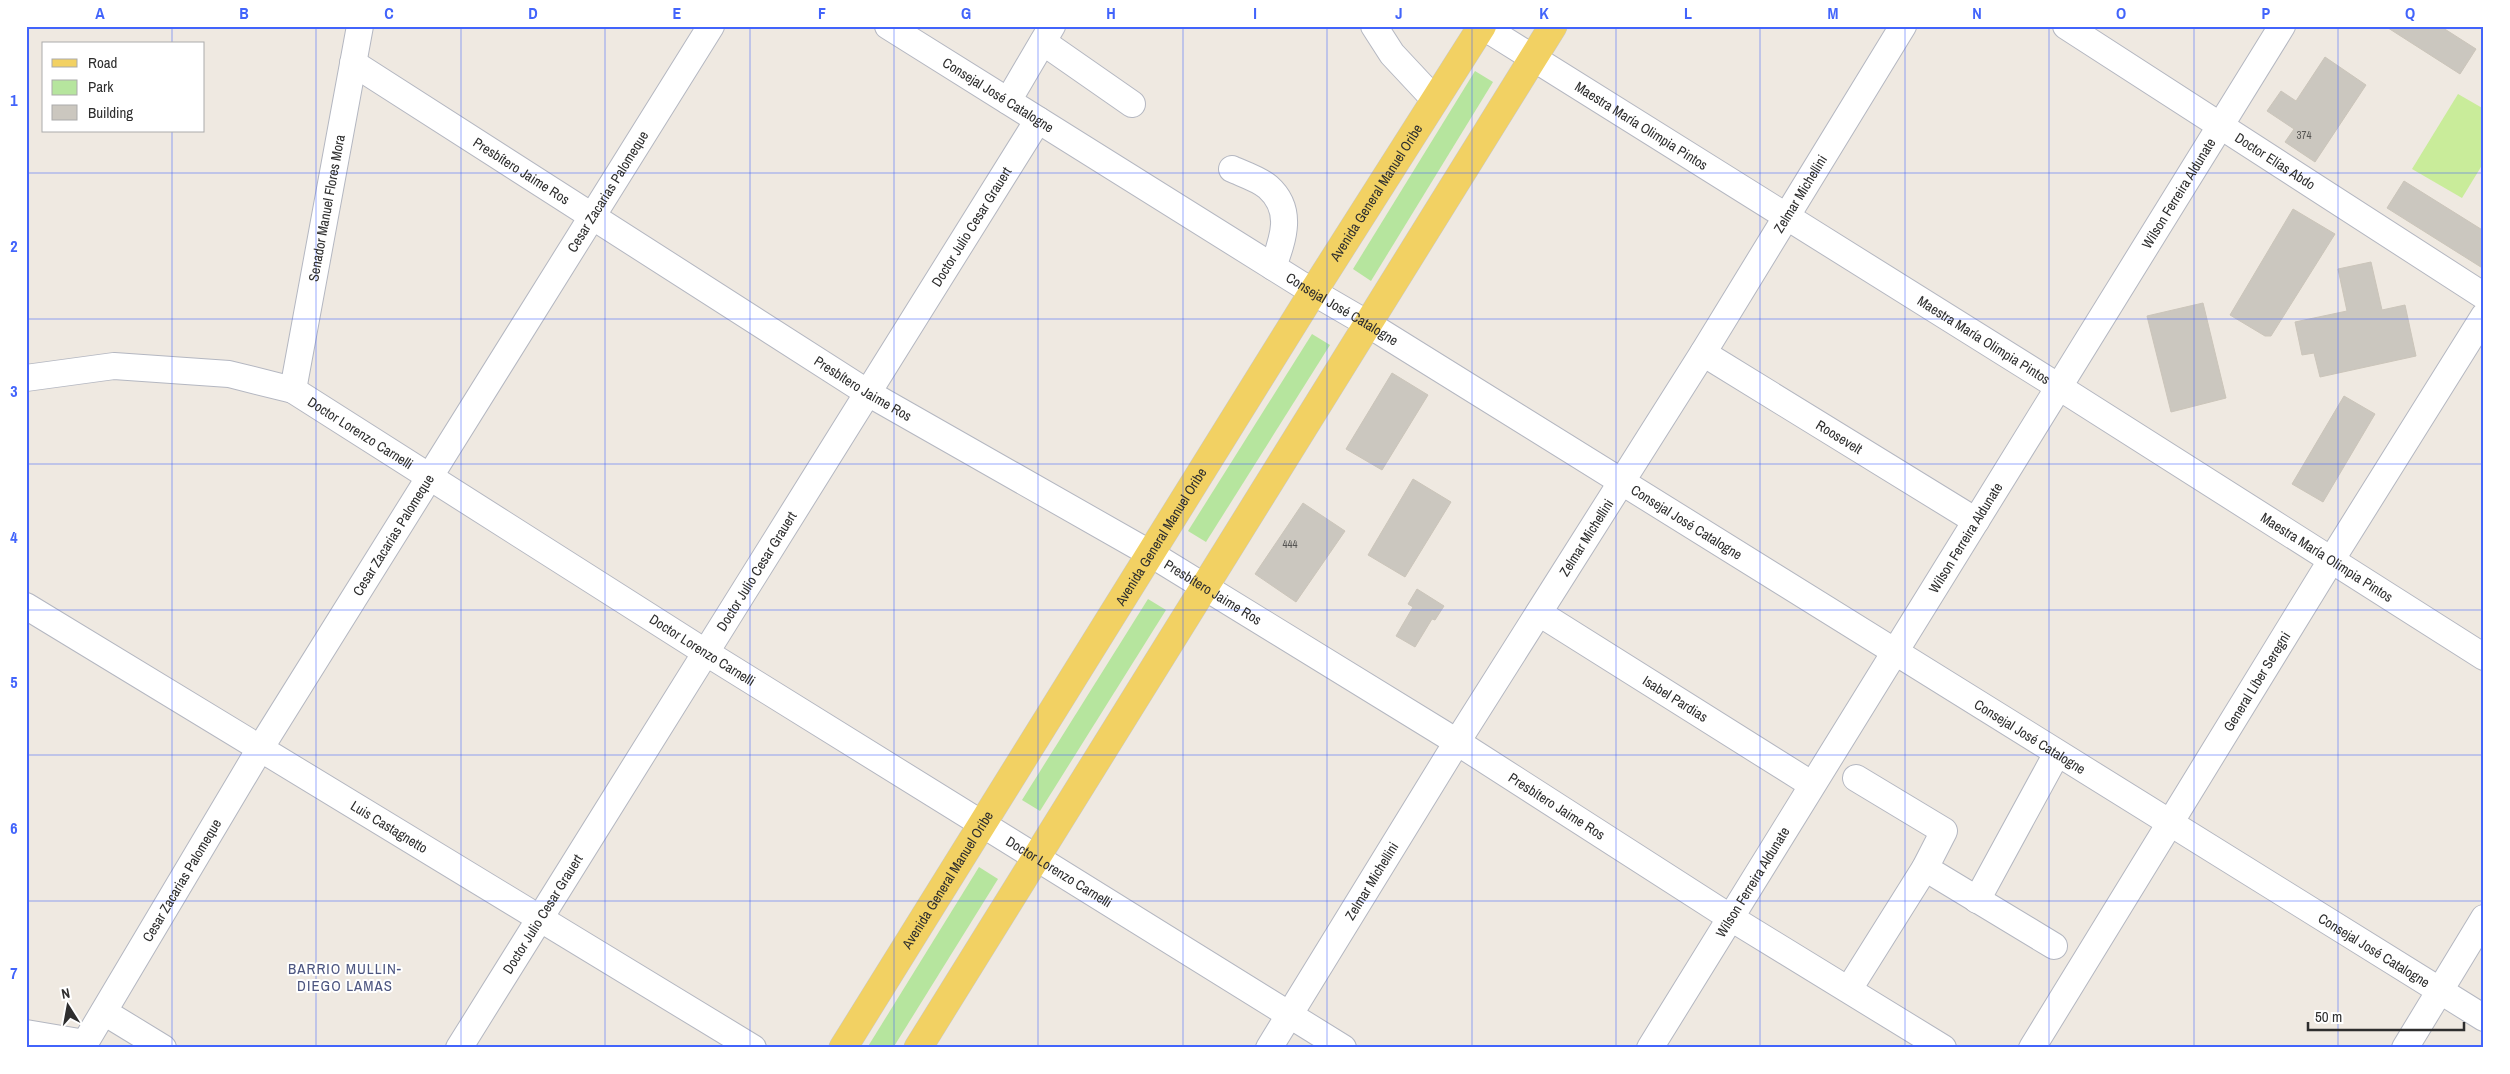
<svg xmlns="http://www.w3.org/2000/svg" width="2510" height="1074" font-family="'Archivo Narrow',sans-serif">
	<style>
		.green { fill: #b6e59e }
		.pitch { fill: #c9ec9a }
		.building { fill: #cbc7bf; stroke: #cbc5ba }
		.lines { fill: none; stroke-linecap: round; stroke-linejoin: round }
		.minor-casing { stroke: #b4b7c1; stroke-width: 28 }
		.major-casing { stroke: #c9c9c9; stroke-width: 29 }
		.minor { stroke: #fff; stroke-width: 26 }
		.major { stroke: #f2d163; stroke-width: 28 }
		.grid { fill: none; stroke: #4264fb; stroke-width: 1; stroke-opacity: 0.55 }
		.labels { text-anchor: middle; stroke-width: 4; stroke-linejoin: round; paint-order: stroke }
		.number-label { font-size: 11px; fill: #555452 }
		.street-label { font-size: 14px; fill: #2e2e2e; stroke: #fff }
		.neighbourhood-label { font-size: 15px; letter-spacing: 1px; fill: #4d5680; stroke: #fff }
		.neatline { fill: none; stroke: #4264fb; stroke-width: 2 }
		.grid-label { font-size: 16px; text-anchor: middle; font-weight: bold; fill: #4264fb }
	</style>
	<rect width="100%" height="100%" fill="#efe9e1"/>
	<g class="green">
		<polygon points="1475,71 1493,82 1371,281 1353,269"/>
		<polygon points="1312,334 1330,345 1206,542 1188,531"/>
		<polygon points="1148,599 1166,610 1040,811 1022,800"/>
		<polygon points="979,867 998,879 893,1048 867,1048"/>
	</g>
	<polygon class="pitch" points="2458,94 2484,109 2484,162 2462,198 2412,169"/>
	<g class="building">
		<polygon points="2385,26 2440,26 2476,49 2460,74"/>
		<polygon points="2325,57 2366,85 2315,162 2285,142 2294,129 2267,111 2281,91 2296,101"/>
		<polygon points="2404,181 2484,231 2484,269 2387,208"/>
		<polygon points="2293,209 2335,234 2271,336 2265,336 2230,315"/>
		<polygon points="2371,262 2382,310 2405,305 2416,356 2320,377 2314,353 2302,355 2295,322 2347,311 2338,269"/>
		<polygon points="2203,303 2226,398 2171,412 2147,316"/>
		<polygon points="1392,373 1428,395 1382,470 1346,449"/>
		<polygon points="2344,396 2375,414 2323,502 2292,484"/>
		<polygon points="1413,479 1451,502 1405,577 1368,555"/>
		<polygon points="1303,503 1345,531 1296,602 1255,574"/>
		<polygon points="1417,589 1444,606 1435,620 1432,619 1415,647 1396,636 1413,607 1408,604"/>
	</g>
	<g class="lines">
		<defs>
			<g id="minor">
				<path id="s1" d="M 888,26 L 1313,292 L 1368,324 C 1741,555 2111,789 2484,1018"/>
				<polyline points="1374,26 1392,54 1435,100"/>
				<path id="s2" d="M 1482,26 L 2059,387 L 2484,657"/>
				<path id="s3" d="M 2066,26 L 2484,296"/>
				<polyline points="1043,42 1132,104"/>
				<path id="s4" d="M 353,63 L 868,393 L 1151,554 L 1457,742 L 1731,918 L 1943,1048"/>
				<polyline points="1008,101 1052,26"/>
				<path d="M 1232,169 C 1243,174 1259,179 1268,187 C 1294,210 1283,239 1273,267"/>
				<path id="s5" d="M 1703,353 L 1976,521"/>
				<path id="s6" d="M 26,378 L 114,366 L 229,374 L 293,390 L 705,652 L 1343,1048"/>
				<path id="s7" d="M 293,390 L 360,26"/>
				<path id="s8" d="M 26,606 L 753,1048"/>
				<path id="s9" d="M 1539,613 L 1811,784"/>
				<polyline points="1925,868 2054,946"/>
				<polyline points="1977,900 2056,755"/>
				<polyline points="1849,989 1925,868 1944,831 1856,778"/>
				<polyline points="104,1012 163,1048"/>
				<polyline points="26,1033 85,1043"/>
				<path id="s10" d="M 82,1048 L 261,747 L 711,26"/>
				<path id="s11" d="M 459,1048 L 1038,120"/>
				<path id="s12" d="M 1269,1048 L 1457,742 L 1703,353 L 1903,26"/>
				<path id="s13" d="M 1650,1048 L 2282,26"/>
				<path id="s14" d="M 2032,1048 L 2332,559 L 2484,316"/>
				<polyline points="2405,1048 2484,918"/>
			</g>
			<g id="major">
				<path id="s15" d="M 843,1048 L 1313,292 L 1482,26"/>
				<polyline points="918,1048 1553,26"/>
			</g>
		</defs>
		<use href="#minor" class="minor-casing"/>
		<use href="#major" class="major-casing"/>
		<use href="#minor" class="minor"/>
		<use href="#major" class="major"/>
	</g>
	<path class="grid" d="M 172,26 L 172,44M 316,26 L 316,1048M 461,26 L 461,1048M 605,26 L 605,1048M 750,26 L 750,1048M 894,26 L 894,1048M 1038,26 L 1038,1048M 1183,26 L 1183,1048M 1327,26 L 1327,1048M 1472,26 L 1472,1048M 1616,26 L 1616,1048M 1760,26 L 1760,1048M 1905,26 L 1905,1048M 2049,26 L 2049,1048M 2194,26 L 2194,1048M 2338,26 L 2338,1048M 172,131 L 172,1048M 26,173 L 2484,173M 26,319 L 2484,319M 26,464 L 2484,464M 26,610 L 2484,610M 26,755 L 2484,755M 26,901 L 2484,901"/>
	<g class="labels">
		<g class="number-label">
			<text x="2304" y="139">374</text>
			<text x="1290" y="548">444</text>
		</g>
		<g class="street-label">
			<text dy="5" stroke="none"><textPath href="#s1" startOffset="130">Consejal José Catalogne</textPath></text>
			<text dy="5" stroke="none"><textPath href="#s2" startOffset="188">Maestra María Olimpia Pintos</textPath></text>
			<text dy="5" stroke="none"><textPath href="#s3" startOffset="249">Doctor Elías Abdo</textPath></text>
			<text dy="5" stroke="none"><textPath href="#s4" startOffset="200">Presbítero Jaime Ros</textPath></text>
			<text dy="5" stroke="none"><textPath href="#s10" startOffset="1005">Cesar Zacarias Palomeque</textPath></text>
			<text dy="5" stroke="none"><textPath href="#s15" startOffset="1008">Avenida General Manuel Oribe</textPath></text>
			<text dy="5" stroke="none"><textPath href="#s12" startOffset="1006">Zelmar Michellini</textPath></text>
			<text dy="5" stroke="none"><textPath href="#s13" startOffset="1005">Wilson Ferreira Aldunate</textPath></text>
			<text dy="5" stroke="none"><textPath href="#s7" startOffset="185">Senador Manuel Flores Mora</textPath></text>
			<text dy="5" stroke="none"><textPath href="#s11" startOffset="968">Doctor Julio Cesar Grauert</textPath></text>
			<text dy="5" stroke="none"><textPath href="#s1" startOffset="535">Consejal José Catalogne</textPath></text>
			<text dy="5" stroke="none"><textPath href="#s2" startOffset="592">Maestra María Olimpia Pintos</textPath></text>
			<text dy="5" stroke="none"><textPath href="#s4" startOffset="605">Presbítero Jaime Ros</textPath></text>
			<text dy="5" stroke="none"><textPath href="#s6" startOffset="350">Doctor Lorenzo Carnelli</textPath></text>
			<text dy="5" stroke="none"><textPath href="#s5" startOffset="160">Roosevelt</textPath></text>
			<text dy="5" stroke="none"><textPath href="#s1" startOffset="940">Consejal José Catalogne</textPath></text>
			<text dy="5" stroke="none"><textPath href="#s10" startOffset="600">Cesar Zacarias Palomeque</textPath></text>
			<text dy="5" stroke="none"><textPath href="#s15" startOffset="602">Avenida General Manuel Oribe</textPath></text>
			<text dy="5" stroke="none"><textPath href="#s12" startOffset="601">Zelmar Michellini</textPath></text>
			<text dy="5" stroke="none"><textPath href="#s13" startOffset="600">Wilson Ferreira Aldunate</textPath></text>
			<text dy="5" stroke="none"><textPath href="#s2" startOffset="998">Maestra María Olimpia Pintos</textPath></text>
			<text dy="5" stroke="none"><textPath href="#s11" startOffset="562">Doctor Julio Cesar Grauert</textPath></text>
			<text dy="5" stroke="none"><textPath href="#s4" startOffset="1010">Presbítero Jaime Ros</textPath></text>
			<text dy="5" stroke="none"><textPath href="#s6" startOffset="755">Doctor Lorenzo Carnelli</textPath></text>
			<text dy="5" stroke="none"><textPath href="#s14" startOffset="430">General Líber Seregni</textPath></text>
			<text dy="5" stroke="none"><textPath href="#s9" startOffset="161">Isabel Pardias</textPath></text>
			<text dy="5" stroke="none"><textPath href="#s1" startOffset="1345">Consejal José Catalogne</textPath></text>
			<text dy="5" stroke="none"><textPath href="#s4" startOffset="1415">Presbítero Jaime Ros</textPath></text>
			<text dy="5" stroke="none"><textPath href="#s8" startOffset="425">Luis Castagnetto</textPath></text>
			<text dy="5" stroke="none"><textPath href="#s6" startOffset="1175">Doctor Lorenzo Carnelli</textPath></text>
			<text dy="5" stroke="none"><textPath href="#s10" startOffset="195">Cesar Zacarias Palomeque</textPath></text>
			<text dy="5" stroke="none"><textPath href="#s15" startOffset="198">Avenida General Manuel Oribe</textPath></text>
			<text dy="5" stroke="none"><textPath href="#s12" startOffset="196">Zelmar Michellini</textPath></text>
			<text dy="5" stroke="none"><textPath href="#s13" startOffset="195">Wilson Ferreira Aldunate</textPath></text>
			<text dy="5" stroke="none"><textPath href="#s11" startOffset="158">Doctor Julio Cesar Grauert</textPath></text>
			<text dy="5" stroke="none"><textPath href="#s1" startOffset="1750">Consejal José Catalogne</textPath></text>
		</g>
		<g class="neighbourhood-label">
			<text x="345" y="974">BARRIO MULLIN-<tspan x="345" dy="17">DIEGO LAMAS</tspan></text>
		</g>
	</g>
	<rect width="2510" height="1074" fill="none" stroke="#ffffff" stroke-width="55"/>
	<rect x="42" y="42" width="162" height="90" fill="#ffffff" stroke="#ababab"/>
	<rect x="52" y="59" width="25" height="8" fill="#f2d163" stroke="#ababab"/>
	<text x="88" y="68" font-size="15" fill="#2e2e2e">Road</text>
	<rect x="52" y="80" width="25" height="15" fill="#b6e59e" stroke="#ababab"/>
	<text x="88" y="92" font-size="15" fill="#2e2e2e">Park</text>
	<rect x="52" y="105" width="25" height="15" fill="#cbc7bf" stroke="#ababab"/>
	<text x="88" y="118" font-size="15" fill="#2e2e2e">Building</text>
	<g transform="translate(68 1006) rotate(349)" stroke="#ffffff" stroke-width="4" paint-order="stroke">
	<path d="M0-4L9 19L0 12L-9 19Z" fill="#2e2e2e"/>
	<text y="-8" font-size="14" font-weight="bold" text-anchor="middle" fill="#2e2e2e">N</text>
	</g>
	<path d="M2308 1022v8h156v-8" fill="none" stroke="#2e2e2e" stroke-width="2.5"/>
	<text x="2315" y="1022" font-size="15" fill="#2e2e2e" stroke="#ffffff" stroke-width="4" paint-order="stroke">50 m</text>
	<rect x="28" y="28" width="2454" height="1018" class="neatline"/>
	<g class="grid-label">
		<text x="100" y="19">A</text>
		<text x="244" y="19">B</text>
		<text x="389" y="19">C</text>
		<text x="533" y="19">D</text>
		<text x="677" y="19">E</text>
		<text x="822" y="19">F</text>
		<text x="966" y="19">G</text>
		<text x="1111" y="19">H</text>
		<text x="1255" y="19">I</text>
		<text x="1399" y="19">J</text>
		<text x="1544" y="19">K</text>
		<text x="1688" y="19">L</text>
		<text x="1833" y="19">M</text>
		<text x="1977" y="19">N</text>
		<text x="2121" y="19">O</text>
		<text x="2266" y="19">P</text>
		<text x="2410" y="19">Q</text>
		<text x="14" y="106">1</text>
		<text x="14" y="252">2</text>
		<text x="14" y="397">3</text>
		<text x="14" y="543">4</text>
		<text x="14" y="688">5</text>
		<text x="14" y="834">6</text>
		<text x="14" y="979">7</text>
	</g>
</svg>
